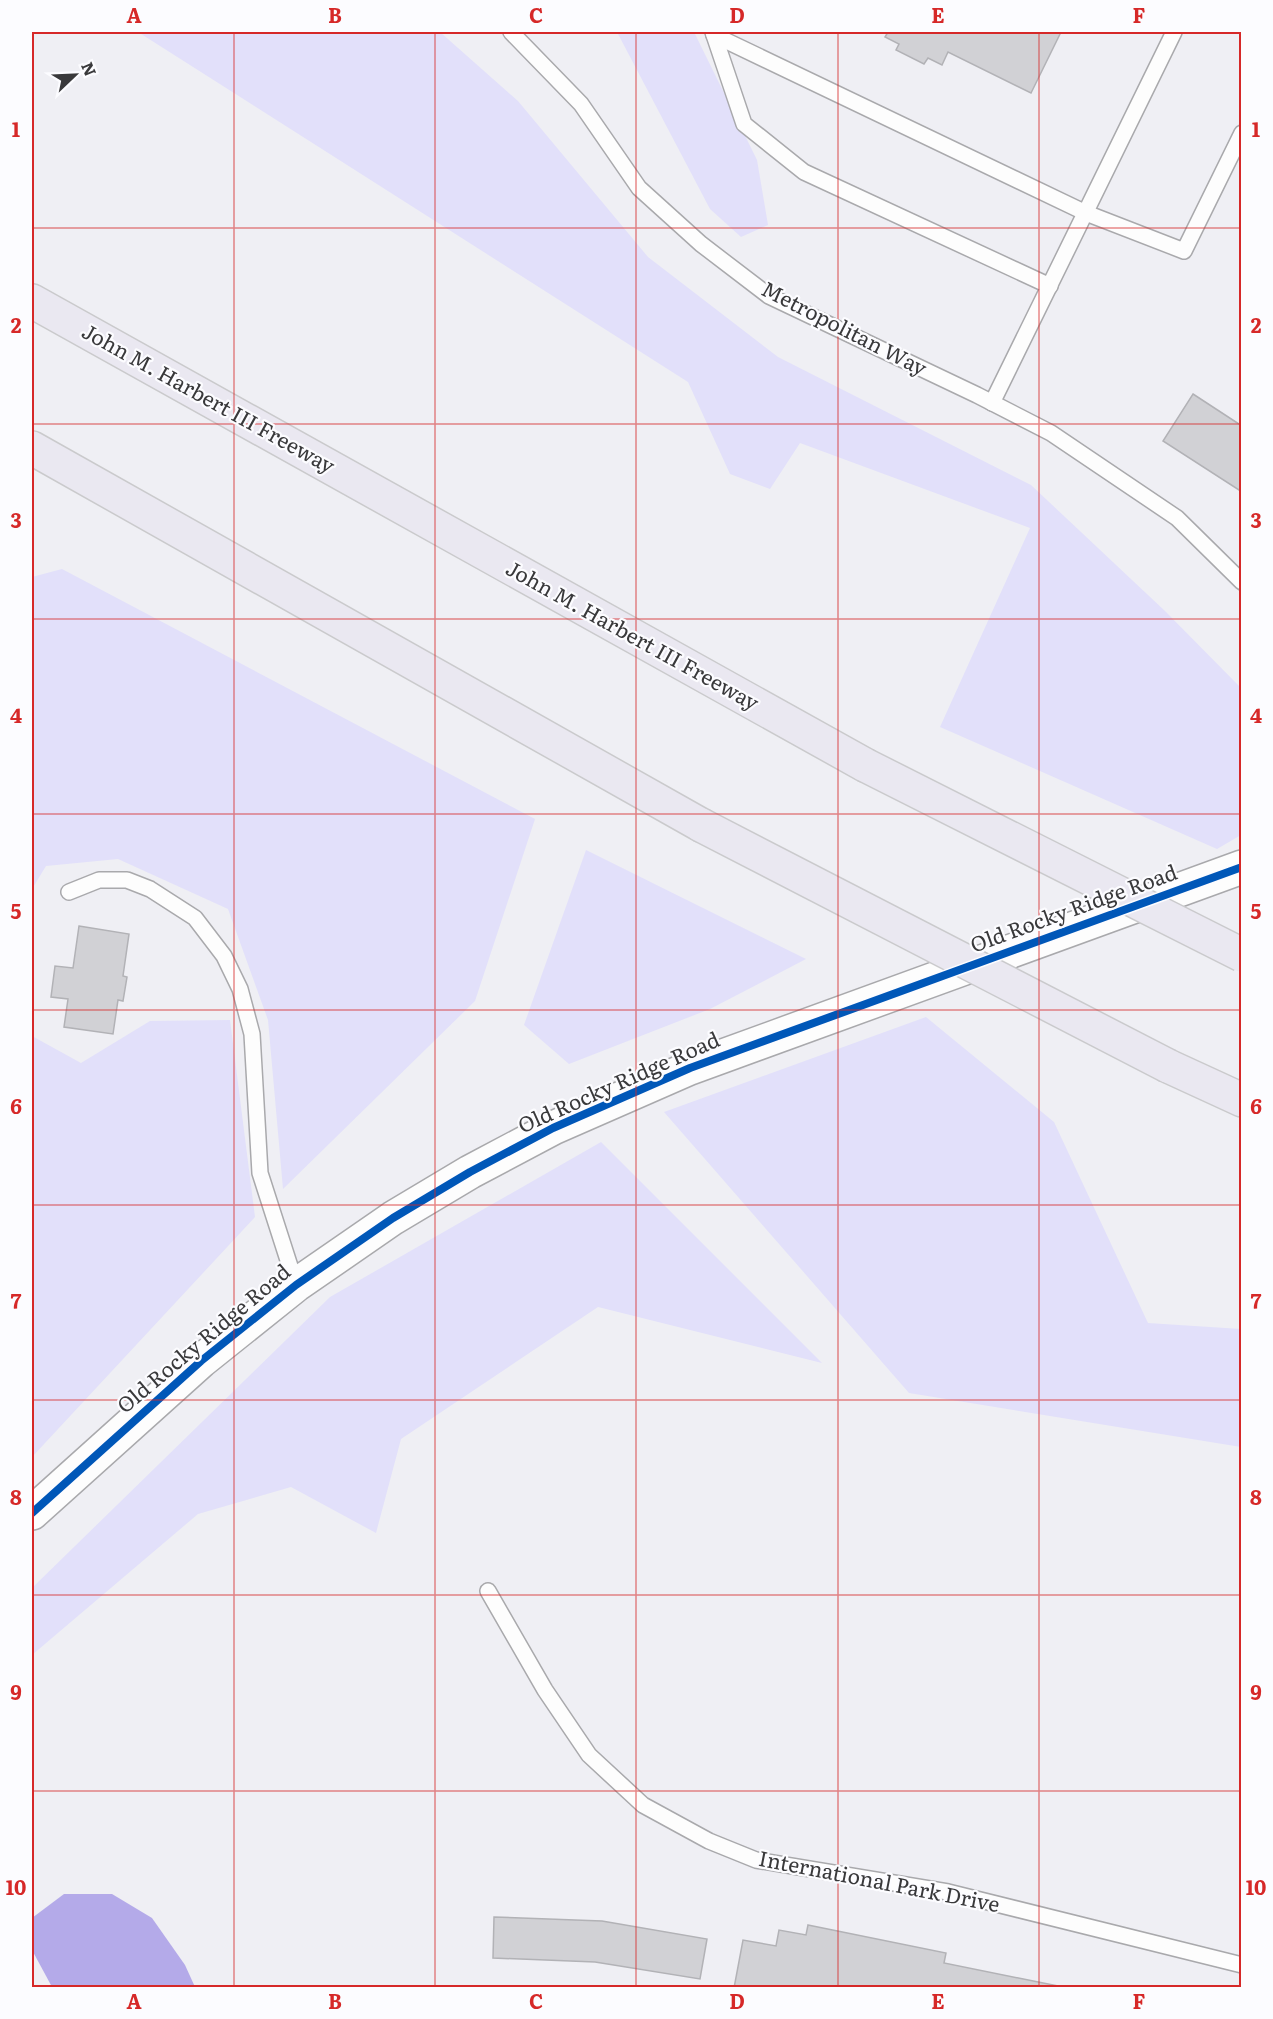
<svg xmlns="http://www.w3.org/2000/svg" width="1273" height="2019" font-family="Literata,serif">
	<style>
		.green { fill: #e2e0fa }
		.water { fill: #b4aae9 }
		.building { fill: #d1d1d5; stroke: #b2b2b6; stroke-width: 1.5 }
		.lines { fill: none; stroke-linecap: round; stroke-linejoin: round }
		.service-casing { stroke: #a9a9ac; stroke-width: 18 }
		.tertiary-casing { stroke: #a9a9ac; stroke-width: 36 }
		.motorway-casing { stroke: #cacacc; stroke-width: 36 }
		.service { stroke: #fdfdfd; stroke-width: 15 }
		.tertiary { stroke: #fdfdfd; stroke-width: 33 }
		.motorway { stroke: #eae8f1; stroke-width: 33 }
		.motorway-bridge-casing { stroke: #cacacc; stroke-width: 36; stroke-linecap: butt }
		.motorway-bridge { stroke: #eae8f1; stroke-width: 33 }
		.cycleway-casing { stroke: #fcfcff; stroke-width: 11 }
		.cycleway { stroke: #0057b8; stroke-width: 8 }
		.grid { fill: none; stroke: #d62828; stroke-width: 1.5; stroke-opacity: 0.55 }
		.labels { text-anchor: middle; stroke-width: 4.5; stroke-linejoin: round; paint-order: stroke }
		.street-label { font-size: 21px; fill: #39393b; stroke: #fcfcff }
		.neatline { fill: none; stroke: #d62828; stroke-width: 2 }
		.grid-label { font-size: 20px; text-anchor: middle; font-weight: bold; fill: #d62828 }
	</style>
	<rect width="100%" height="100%" fill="#efeff4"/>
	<g class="green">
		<polygon points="138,32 440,32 518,101 648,257 778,357 1031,485 1165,611 1241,688 1241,835 1217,849 940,727 1030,528 800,443 770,489 730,474 688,382"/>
		<polygon points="617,32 694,32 757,160 768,225 741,237 710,209"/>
		<polygon points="62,569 535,819 475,1001 283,1189 268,1020 228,909 118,859 46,866 32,889 32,577"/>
		<polygon points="586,850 806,959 710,1009 569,1064 524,1025"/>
		<polygon points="926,1017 1054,1122 1148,1323 1241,1329 1241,1447 909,1393 664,1112"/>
		<polygon points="230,1020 255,1217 32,1457 32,1036 81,1063 150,1021"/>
		<polygon points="601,1142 822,1363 598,1307 401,1439 376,1533 291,1487 198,1514 32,1655 32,1588 330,1297"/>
	</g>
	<polygon class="water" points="64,1894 112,1894 152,1918 185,1965 195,1987 52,1987 32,1950 32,1918"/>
	<g class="building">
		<polygon points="888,32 1061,32 1031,93 948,52 942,65 928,58 924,64 896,50 899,44 885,37"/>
		<polygon points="1193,394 1242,426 1242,487 1239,490 1163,441"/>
		<polygon points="79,926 129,934 123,976 127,977 123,1001 118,1000 113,1034 64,1027 68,999 51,997 55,966 73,968"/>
		<polygon points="494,1917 602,1921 707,1939 700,1979 595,1962 493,1958"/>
		<polygon points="808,1925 946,1953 944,1963 1068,1988 734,1988 743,1940 776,1946 779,1930 806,1935"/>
	</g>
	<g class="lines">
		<defs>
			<g id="service">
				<polyline points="511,32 581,104 639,188 701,244 769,296 977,395 1051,433 1177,518 1242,582"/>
				<polyline points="713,32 744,124 804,172 1050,286"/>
				<polyline points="714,35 1086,213 1184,251 1242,133"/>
				<polyline points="992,403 1174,32"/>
				<polyline points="69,892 99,880 127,880 150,889 195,918 224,956 240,989 252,1034 260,1173 296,1285"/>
				<polyline points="488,1591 545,1690 589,1755 643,1805 709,1841 756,1860 948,1892 1242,1965"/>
			</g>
			<polyline id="tertiary" points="32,1513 201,1361 296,1285 393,1218 470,1172 553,1128 690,1068 1242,867"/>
			<g id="motorway">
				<polyline points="32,301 865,765"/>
				<polyline points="32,448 701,825"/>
				<polyline points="1168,1066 1242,1100"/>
			</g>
		</defs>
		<use href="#service" class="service-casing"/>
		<use href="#tertiary" class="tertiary-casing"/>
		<use href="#motorway" class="motorway-casing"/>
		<use href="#service" class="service"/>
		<use href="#tertiary" class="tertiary"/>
		<use href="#motorway" class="motorway"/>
		<defs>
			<g id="motorway-bridge">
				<polyline points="865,765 1242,955"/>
				<polyline points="701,825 1168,1066"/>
			</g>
		</defs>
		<use href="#motorway-bridge" class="motorway-bridge-casing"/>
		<use href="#motorway-bridge" class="motorway-bridge"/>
		<defs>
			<polyline id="cycleway" points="32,1513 201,1361 296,1285 393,1218 470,1172 553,1128 690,1068 1242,867"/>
		</defs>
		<use href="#cycleway" class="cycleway-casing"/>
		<use href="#cycleway" class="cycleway"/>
	</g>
	<path class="grid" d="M 234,32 L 234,1988M 435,32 L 435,1988M 636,32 L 636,1988M 838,32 L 838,1988M 1039,32 L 1039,1988M 32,228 L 1242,228M 32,424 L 1242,424M 32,619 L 1242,619M 32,814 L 1242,814M 32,1010 L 1242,1010M 32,1205 L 1242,1205M 32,1400 L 1242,1400M 32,1595 L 1242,1595M 32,1791 L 1242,1791"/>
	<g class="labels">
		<g class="street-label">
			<text transform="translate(844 329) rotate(27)" y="7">Metropolitan Way</text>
			<text transform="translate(208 399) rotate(29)" y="7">John M. Harbert III Freeway</text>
			<text transform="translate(632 636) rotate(29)" y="7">John M. Harbert III Freeway</text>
			<text transform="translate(1074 909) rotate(-20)" y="7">Old Rocky Ridge Road</text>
			<text transform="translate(619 1083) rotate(-24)" y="7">Old Rocky Ridge Road</text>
			<text transform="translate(204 1339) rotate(-40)" y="7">Old Rocky Ridge Road</text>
			<text transform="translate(879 1882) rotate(11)" y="7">International Park Drive</text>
		</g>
	</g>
	<rect width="1273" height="2019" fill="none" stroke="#fcfcff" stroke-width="66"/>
	<g transform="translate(75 75) rotate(67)" stroke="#fcfcff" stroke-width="4.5" paint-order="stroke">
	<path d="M0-4.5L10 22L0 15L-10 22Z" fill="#39393b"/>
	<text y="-9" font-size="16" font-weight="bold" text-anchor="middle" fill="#39393b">N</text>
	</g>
	<rect x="33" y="33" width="1207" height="1953" class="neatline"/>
	<g class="grid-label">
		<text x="134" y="23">A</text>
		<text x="335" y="23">B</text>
		<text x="536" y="23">C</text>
		<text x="737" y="23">D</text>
		<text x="938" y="23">E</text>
		<text x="1139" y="23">F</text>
		<text x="16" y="137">1</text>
		<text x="1256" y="137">1</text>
		<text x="16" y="333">2</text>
		<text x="1256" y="333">2</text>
		<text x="16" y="528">3</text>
		<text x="1256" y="528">3</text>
		<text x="16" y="723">4</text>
		<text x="1256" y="723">4</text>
		<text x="16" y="919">5</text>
		<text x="1256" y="919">5</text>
		<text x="16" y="1114">6</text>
		<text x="1256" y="1114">6</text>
		<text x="16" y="1309">7</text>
		<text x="1256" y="1309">7</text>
		<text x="16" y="1505">8</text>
		<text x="1256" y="1505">8</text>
		<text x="16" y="1700">9</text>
		<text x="1256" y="1700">9</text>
		<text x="16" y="1895">10</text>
		<text x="1256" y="1895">10</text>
		<text x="134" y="2009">A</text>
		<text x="335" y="2009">B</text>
		<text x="536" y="2009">C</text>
		<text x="737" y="2009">D</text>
		<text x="938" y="2009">E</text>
		<text x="1139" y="2009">F</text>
	</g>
</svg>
